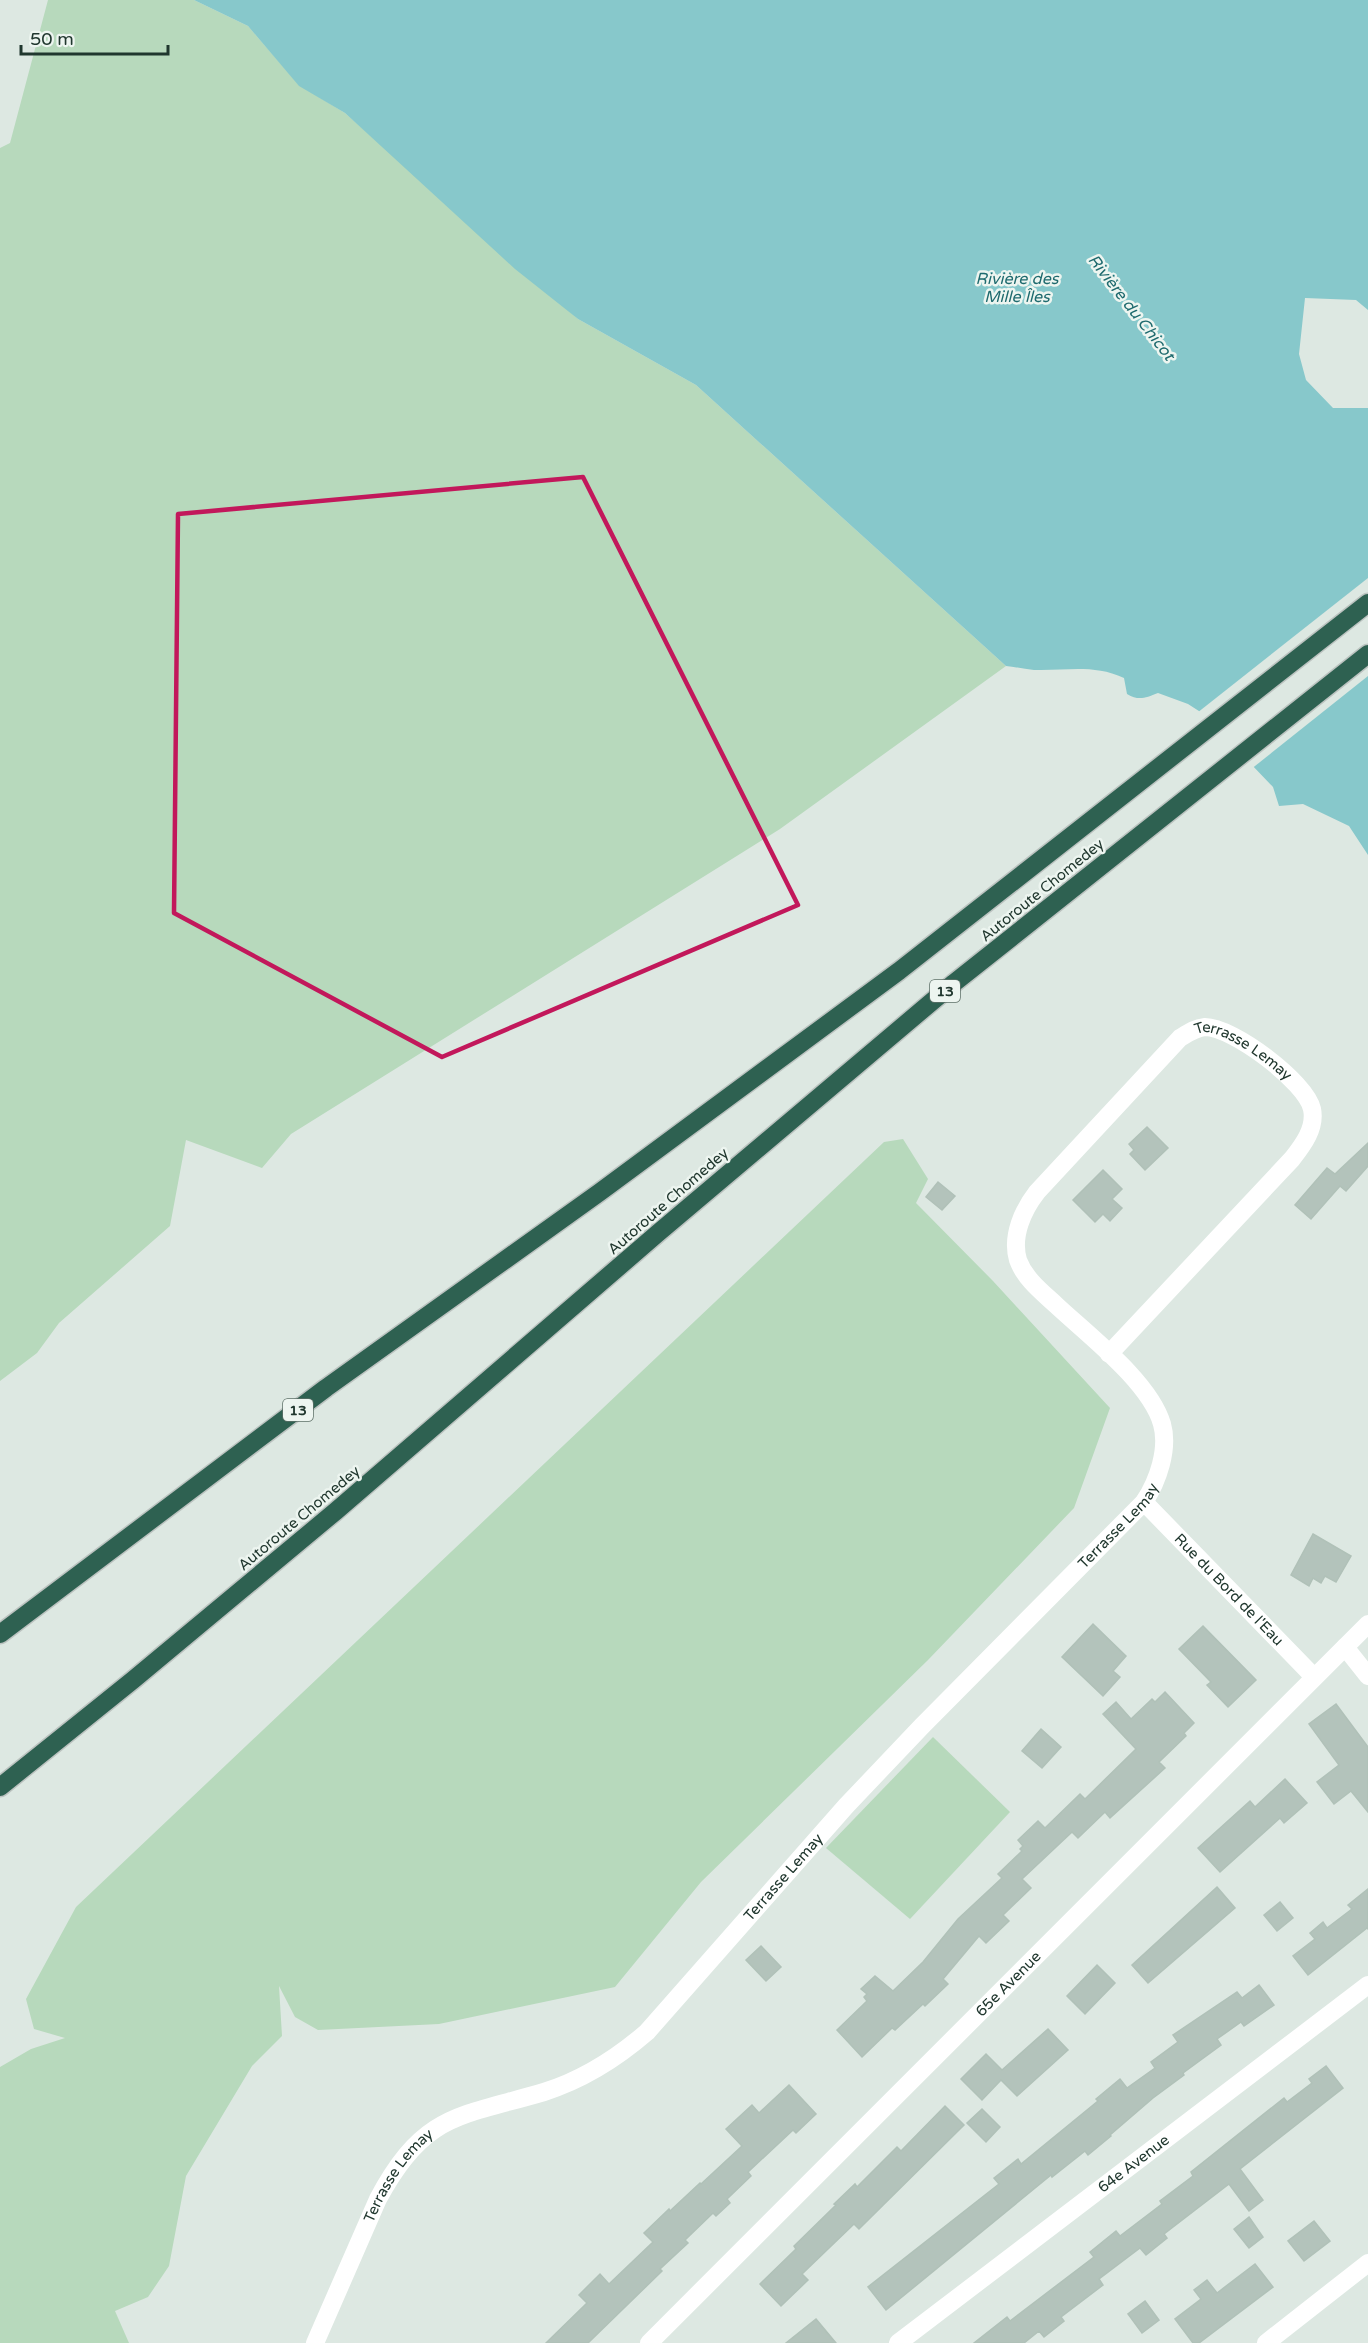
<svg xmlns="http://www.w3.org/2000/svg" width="1368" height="2343" font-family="'Varela Round',sans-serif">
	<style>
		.green { fill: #b7d9bc }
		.water { fill: #87c8cb }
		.pier { fill: #dde8e2 }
		.building { fill: #b3c3bb; stroke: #b0c1b8; stroke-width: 1.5 }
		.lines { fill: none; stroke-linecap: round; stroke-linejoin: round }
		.highway-casing { stroke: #bcc3c0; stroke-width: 21 }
		.street { stroke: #fff; stroke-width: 18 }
		.highway { stroke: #2e6151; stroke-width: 18 }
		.marked { fill: none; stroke: #c2185b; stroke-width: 4.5; stroke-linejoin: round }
		.labels { text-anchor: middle; stroke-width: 5; stroke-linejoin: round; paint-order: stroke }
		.shield { fill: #edf5f0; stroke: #5e7068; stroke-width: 1.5 }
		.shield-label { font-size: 14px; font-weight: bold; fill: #20372e }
		.street-label { font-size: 15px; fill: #20372e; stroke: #edf5f0 }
		.water-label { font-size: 16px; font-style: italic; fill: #1e6a6e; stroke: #edf5f0 }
	</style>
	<rect width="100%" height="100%" fill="#dde8e2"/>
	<g class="green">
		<polygon points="48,0 194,0 248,26 299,85 345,113 578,319 696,385 1006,666 780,829 291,1134 262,1168 186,1140 170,1226 59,1323 37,1353 0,1381 0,148 10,143"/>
		<polygon points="903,1139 928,1179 916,1203 993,1281 1110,1408 1074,1508 928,1660 701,1882 615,1987 439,2024 318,2030 295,2017 279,1986 282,2036 252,2066 186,2176 169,2266 148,2297 115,2311 129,2343 0,2343 0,2067 31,2049 65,2038 34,2029 26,1999 76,1907 884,1142"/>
		<polygon points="933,1737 1010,1812 910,1919 826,1848"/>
	</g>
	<path class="water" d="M 194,0 L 1368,0 L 1368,310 L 1356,300 L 1305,298 L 1299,354 L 1306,380 L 1333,408 L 1368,408 L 1368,855 L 1349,826 L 1303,804 L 1279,806 L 1273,787 L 1202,713 L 1188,704 L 1158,693 C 1145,698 1139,701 1127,694 L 1124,678 C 1093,664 1067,671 1034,670 C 1025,669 1015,667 1006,666 L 696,385 L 578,319 L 515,269 L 345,113 L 299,86 L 248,26 Z"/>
	<polygon class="pier" points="1368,578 1368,676 1250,770 1197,713"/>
	<g class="building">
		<polygon points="1147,1127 1168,1148 1145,1170 1130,1154 1134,1150 1129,1144"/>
		<polygon points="1368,1143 1368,1166 1346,1191 1340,1186 1311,1219 1295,1205 1327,1168 1335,1174"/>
		<polygon points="1103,1170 1122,1189 1112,1199 1122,1208 1110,1221 1103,1214 1095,1222 1073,1200"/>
		<polygon points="938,1182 955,1196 942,1210 926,1197"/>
		<polygon points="1313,1534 1351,1556 1336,1582 1325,1576 1321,1583 1313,1578 1309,1586 1291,1575"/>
		<polygon points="1093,1624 1126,1656 1113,1671 1120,1677 1103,1696 1062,1657"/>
		<polygon points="1203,1626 1256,1680 1228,1707 1207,1685 1211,1682 1179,1649"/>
		<polygon points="1165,1692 1194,1723 1184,1733 1186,1736 1159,1762 1165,1768 1110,1818 1105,1812 1078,1838 1072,1832 1022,1879 1031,1888 1003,1915 1009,1921 986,1943 979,1936 943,1979 948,1984 925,2006 923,2004 895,2030 892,2028 862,2057 837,2030 867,2001 864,1997 867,1994 861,1989 875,1976 893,1991 923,1962 958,1919 1002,1878 998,1874 1022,1851 1020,1849 1023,1846 1018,1840 1038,1821 1045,1828 1080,1794 1085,1799 1136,1749 1103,1714 1116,1702 1131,1719 1152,1699 1155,1702"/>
		<polygon points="1336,1704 1368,1747 1368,1812 1351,1791 1334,1804 1317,1782 1339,1765 1309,1724"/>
		<polygon points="1041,1729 1061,1747 1042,1768 1022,1751"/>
		<polygon points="1285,1779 1307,1803 1284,1823 1280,1818 1220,1872 1198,1848 1250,1801 1255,1807"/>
		<polygon points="1217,1887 1235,1908 1148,1983 1132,1965"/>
		<polygon points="1368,1889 1368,1929 1367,1928 1308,1975 1293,1956 1315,1939 1310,1933 1323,1922 1327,1928 1352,1909 1348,1905"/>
		<polygon points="1280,1902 1293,1918 1277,1931 1264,1915"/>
		<polygon points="761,1946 781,1967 766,1981 746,1960"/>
		<polygon points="1097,1965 1115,1983 1085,2014 1067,1996"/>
		<polygon points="1259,1985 1274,2005 1244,2026 1241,2022 1217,2039 1221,2045 1183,2073 1184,2075 1153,2098 1110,2135 1111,2136 1088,2155 1085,2151 1052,2177 1051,2175 886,2310 868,2287 999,2184 994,2178 1018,2159 1021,2164 1098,2101 1096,2099 1120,2079 1127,2088 1155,2068 1151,2062 1178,2042 1173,2035 1237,1992 1242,1998"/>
		<polygon points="1048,2029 1068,2050 1017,2096 1001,2080 982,2100 961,2079 986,2054 1002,2070"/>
		<polygon points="1326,2066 1343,2088 1240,2169 1263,2200 1249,2211 1229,2184 1164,2234 1167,2238 1146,2255 1140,2248 1099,2279 1103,2285 1061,2317 1064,2321 1044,2337 1039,2331 1024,2343 974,2343 1007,2317 1010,2321 1094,2257 1090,2252 1116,2231 1120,2236 1162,2204 1160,2201 1193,2176 1191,2172 1284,2098 1287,2102 1312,2083 1309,2079"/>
		<polygon points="789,2085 816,2114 796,2133 793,2130 748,2172 751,2176 727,2199 730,2203 716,2216 713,2213 685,2240 688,2243 660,2269 662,2271 588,2343 546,2343 587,2303 579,2295 600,2274 609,2284 653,2242 644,2233 669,2209 670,2211 700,2183 701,2184 742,2146 726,2129 752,2105 759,2113"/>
		<polygon points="945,2106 964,2125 859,2229 854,2224 802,2274 808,2280 781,2306 760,2284 796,2249 794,2246 836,2205 834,2204 855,2184 857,2187 897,2147 901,2151"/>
		<polygon points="982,2109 1000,2127 986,2142 967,2123"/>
		<polygon points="1249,2217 1263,2237 1249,2248 1234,2229"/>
		<polygon points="1314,2221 1330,2241 1304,2261 1288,2241"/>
		<polygon points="1255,2264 1273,2287 1199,2343 1193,2343 1175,2319 1201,2299 1194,2290 1207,2280 1217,2293"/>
		<polygon points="1145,2301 1159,2320 1142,2333 1128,2314"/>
		<polygon points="816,2319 836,2343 786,2343"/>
	</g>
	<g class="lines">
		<defs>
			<g id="highway">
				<polyline points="0,1634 326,1388 600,1192 899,971 1368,603"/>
				<polyline points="0,1787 133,1680 336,1511 658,1233 954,983 1368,654"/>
			</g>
		</defs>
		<use href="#highway" class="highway-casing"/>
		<g class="street">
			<path id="s1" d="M 1144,1502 L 1314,1677"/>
			<polyline points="1345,1647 1368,1676"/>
			<path id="s2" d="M 315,2343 L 378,2199 C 424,2113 459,2117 544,2092 C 582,2080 617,2058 647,2032 L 846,1806 L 922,1726 L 1144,1502 C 1158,1481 1169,1449 1162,1424 C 1150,1382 1088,1335 1056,1305 C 1042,1292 1025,1279 1018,1260 C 1011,1236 1023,1210 1037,1192 L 1180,1038 C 1188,1033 1195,1028 1205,1027 C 1233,1027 1306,1082 1312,1109 C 1316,1128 1303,1145 1292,1159 L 1109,1354"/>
			<path id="s3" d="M 649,2343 L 1368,1624"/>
			<path id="s4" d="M 898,2343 L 1368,1985"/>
			<polyline points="1266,2343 1368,2263"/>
		</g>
		<use href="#highway" class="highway"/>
	</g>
	<path class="marked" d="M 583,477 L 798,905 L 442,1057 L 174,913 L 178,514 Z"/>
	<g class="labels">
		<g class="shield">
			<rect x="930" y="980" width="30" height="22" rx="4.5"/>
			<rect x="283" y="1399" width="30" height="22" rx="4.5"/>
		</g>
		<g class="shield-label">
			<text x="945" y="996">13</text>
			<text x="298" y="1415">13</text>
		</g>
		<g class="street-label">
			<text transform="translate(1042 890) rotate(-39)" y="5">Autoroute Chomedey</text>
			<text dy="5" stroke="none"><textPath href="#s2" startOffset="1869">Terrasse Lemay</textPath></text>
			<text transform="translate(668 1201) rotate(-41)" y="5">Autoroute Chomedey</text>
			<text transform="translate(299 1518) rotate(-40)" y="5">Autoroute Chomedey</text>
			<text dy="5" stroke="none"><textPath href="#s2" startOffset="1176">Terrasse Lemay</textPath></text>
			<text dy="5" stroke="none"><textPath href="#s1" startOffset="122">Rue du Bord de l'Eau</textPath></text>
			<text dy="5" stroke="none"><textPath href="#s2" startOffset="690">Terrasse Lemay</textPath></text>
			<text dy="5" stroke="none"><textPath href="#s3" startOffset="508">65e Avenue</textPath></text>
			<text dy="5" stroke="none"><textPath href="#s4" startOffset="296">64e Avenue</textPath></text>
			<text dy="5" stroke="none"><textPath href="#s2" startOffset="188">Terrasse Lemay</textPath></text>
		</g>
		<g class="water-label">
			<text x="1017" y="284">Rivière des<tspan x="1017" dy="18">Mille Îles</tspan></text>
			<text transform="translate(1132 307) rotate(52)" y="6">Rivière du Chicot</text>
		</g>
	</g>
	<path d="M21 45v9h147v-9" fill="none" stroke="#20372e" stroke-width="3"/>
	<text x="30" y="45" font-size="18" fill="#20372e" stroke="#edf5f0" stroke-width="4.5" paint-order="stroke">50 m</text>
</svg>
